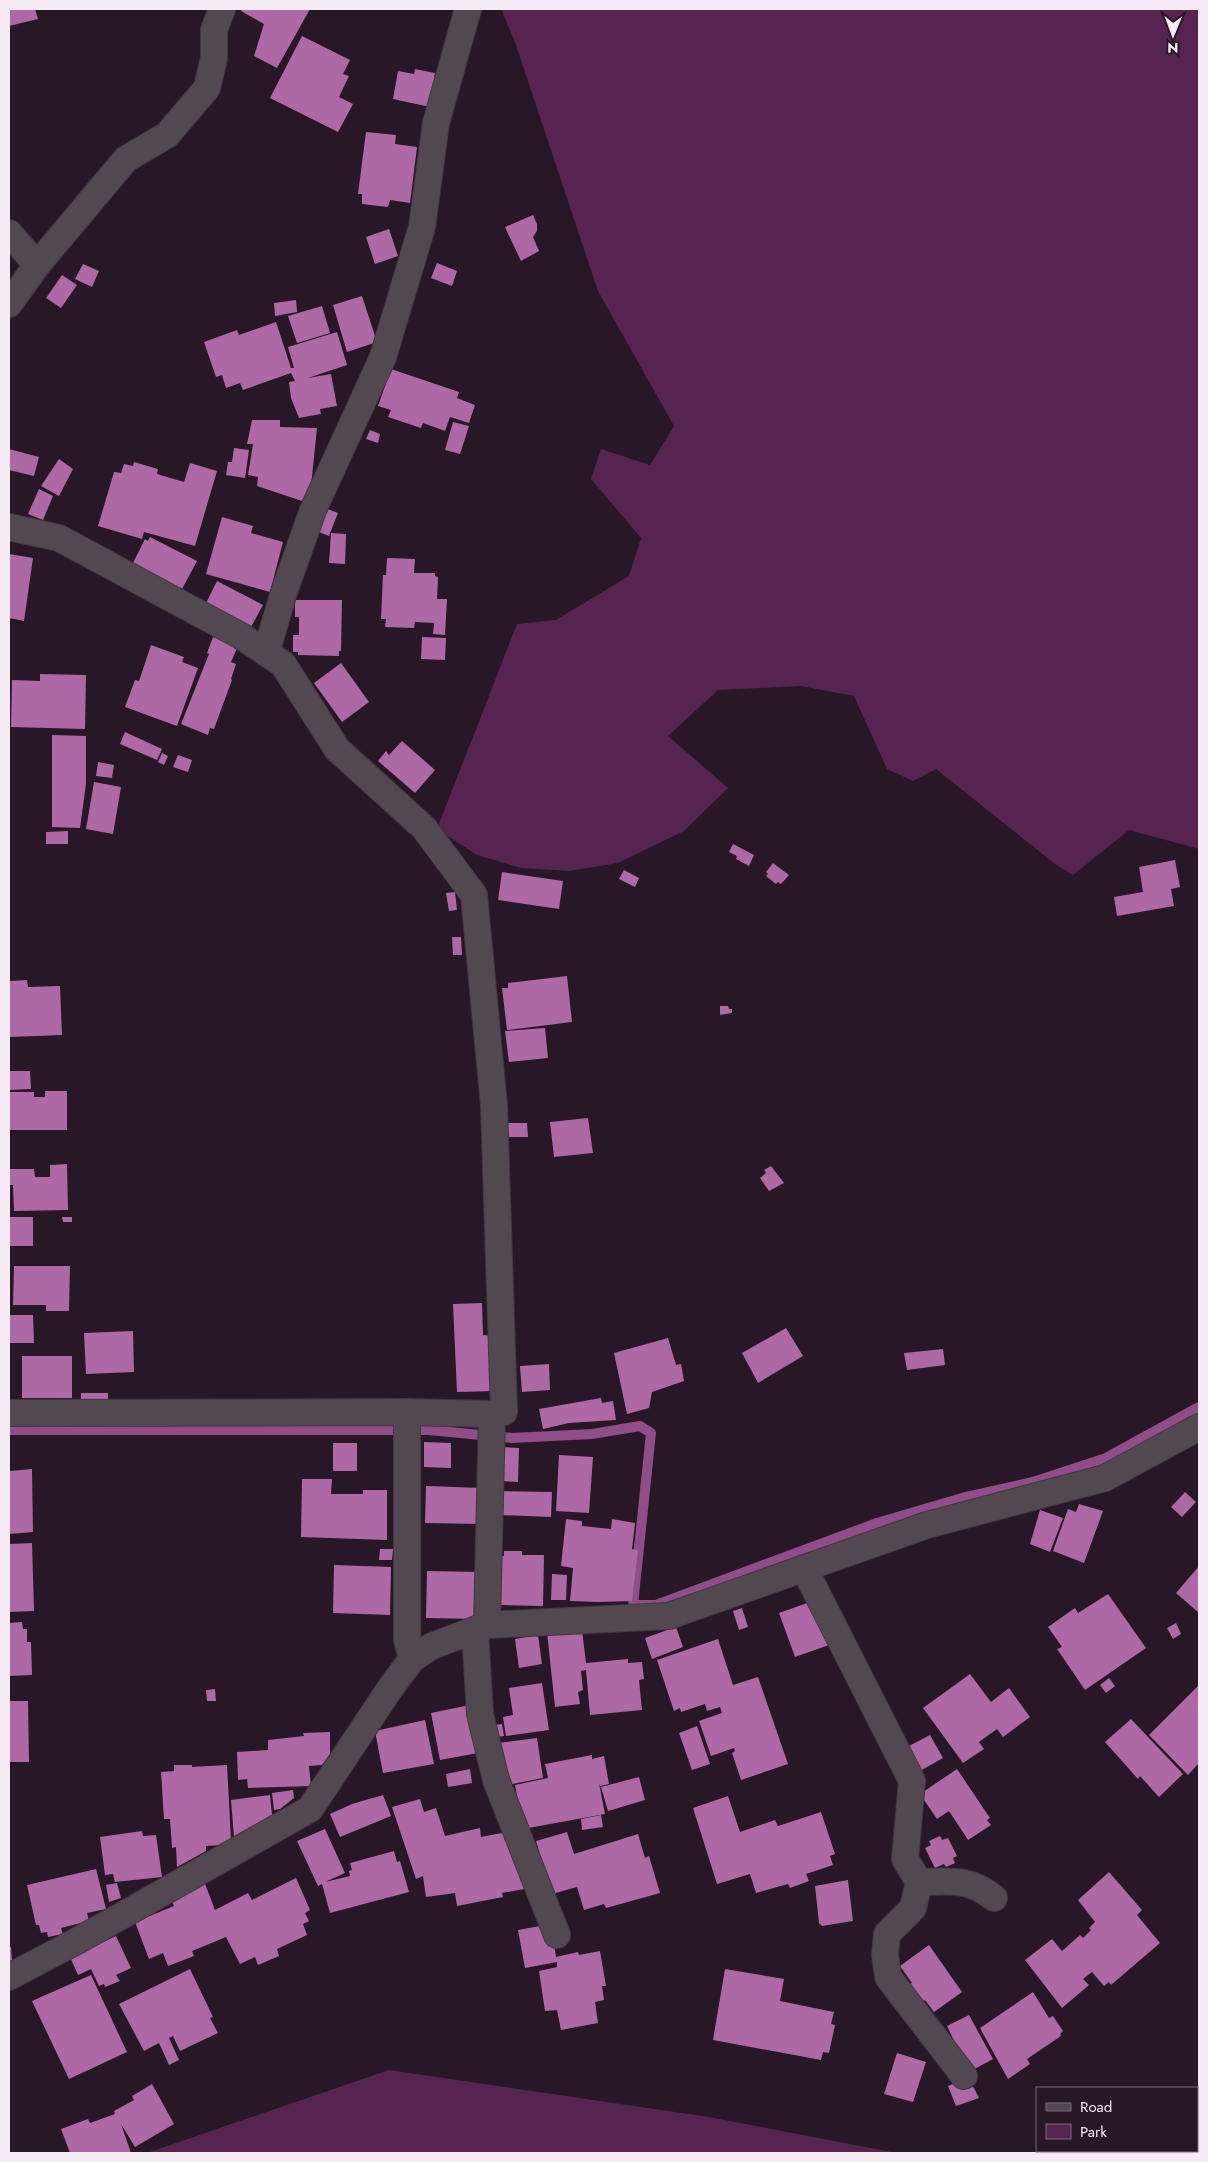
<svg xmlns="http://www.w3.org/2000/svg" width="1208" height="2162" font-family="Jost,sans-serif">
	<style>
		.green { fill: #572452 }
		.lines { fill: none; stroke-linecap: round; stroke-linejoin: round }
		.stream { stroke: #904d89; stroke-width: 10 }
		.building { fill: #ae68a5 }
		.minor-casing { stroke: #453543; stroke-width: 28 }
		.minor { stroke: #524950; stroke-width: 26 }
	</style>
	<rect width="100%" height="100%" fill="#281726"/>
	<g class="green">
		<polygon points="501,9 1199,9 1199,849 1129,830 1073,875 1055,864 936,769 913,781 887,769 854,696 801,686 718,690 668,736 728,788 684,831 618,863 569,871 521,868 477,855 437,829 517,624 556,620 629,576 641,538 591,479 601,449 650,465 674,426 598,291 515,42"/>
		<polygon points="389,2070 709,2117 897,2153 147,2153"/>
		<polygon points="1199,2101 1199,2153 1100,2153 1105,2151 1197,2151 1197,2102"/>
	</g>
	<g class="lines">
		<polyline class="stream" points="9,1430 428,1430 512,1438 592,1434 640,1426 651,1433 633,1605 656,1605 877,1523 962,1498 1033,1482 1106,1458 1199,1407"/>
	</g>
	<g class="building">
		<polygon points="9,9 35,9 38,19 9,26"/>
		<polygon points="242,9 310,9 277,68 254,56 264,24 241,11"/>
		<polygon points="302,36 350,60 343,74 349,76 339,97 353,104 338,132 270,98"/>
		<polygon points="415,69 435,73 434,77 436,77 430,107 393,99 398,71 414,74"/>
		<polygon points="366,132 396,135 395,144 417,147 410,203 390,200 388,207 362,204 362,194 358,194"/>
		<polygon points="533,215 537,224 537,231 533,237 539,251 521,261 505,227"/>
		<polygon points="389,229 398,256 375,264 366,237"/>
		<polygon points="437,263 457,271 452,286 431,278"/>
		<polygon points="83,264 99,271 92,287 75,279"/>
		<polygon points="62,275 77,285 61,308 46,298"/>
		<polygon points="362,296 377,342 347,352 333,305"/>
		<polygon points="296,300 297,312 275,316 274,303"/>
		<polygon points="322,306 330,333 297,343 288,316"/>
		<polygon points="276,322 291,368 294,368 288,347 337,332 347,365 308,378 331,374 337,406 320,409 321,414 299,418 291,398 289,382 295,381 291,373 243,390 240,383 226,388 222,375 216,377 204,342 237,330 239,335"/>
		<polygon points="391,369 459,392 457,398 475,405 469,423 450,417 445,431 423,423 421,428 388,417 391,410 378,406"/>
		<polygon points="252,420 280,420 280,427 317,428 311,486 302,501 257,486 258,477 248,475 253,444 247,444"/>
		<polygon points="453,422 469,426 460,454 445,450"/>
		<polygon points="370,430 380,434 378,443 366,439"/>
		<polygon points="234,448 249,450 245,478 226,475 228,462 232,462"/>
		<polygon points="9,449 39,457 34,476 9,470"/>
		<polygon points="59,459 73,469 59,496 41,486"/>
		<polygon points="134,462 158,469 157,474 184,482 190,463 217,471 195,546 144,532 142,539 98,526 114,472 121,473 124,464 133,466"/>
		<polygon points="39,489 53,496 43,520 28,514"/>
		<polygon points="320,506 338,513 329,536 311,529"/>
		<polygon points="222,517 253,526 251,533 283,542 270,592 206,574"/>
		<polygon points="331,533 346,534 345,564 329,563"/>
		<polygon points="150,537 197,561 182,589 133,563 145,539 148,541"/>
		<polygon points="9,554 33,558 24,621 9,618"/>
		<polygon points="387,558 415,559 414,573 435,573 435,576 438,577 437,599 447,599 445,635 433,634 434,623 415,622 414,628 385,627 386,619 381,619 383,575 386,575"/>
		<polygon points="217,581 263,605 251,627 206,603"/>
		<polygon points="295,600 342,600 341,651 339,651 339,656 298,655 298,652 293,652 293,635 299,635 299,617 295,617"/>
		<polygon points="213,637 238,646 231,662 236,664 231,679 232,680 214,729 210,728 208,735 181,724 209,654 207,653"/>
		<polygon points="422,637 446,638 445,660 421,659"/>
		<polygon points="151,645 184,657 182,662 198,668 177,726 125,707 135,680 139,681"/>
		<polygon points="341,663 369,702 342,722 314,683"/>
		<polygon points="40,674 86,675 85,729 11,727 12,680 40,681"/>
		<polygon points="125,732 162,749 157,760 120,744"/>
		<polygon points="52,735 86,736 86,784 80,828 52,827"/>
		<polygon points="402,741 435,770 415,793 378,761 386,751 389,755"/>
		<polygon points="162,753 168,756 164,765 158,762"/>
		<polygon points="178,755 192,760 188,772 173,767"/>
		<polygon points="98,762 114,765 112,778 96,776"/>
		<polygon points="94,782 121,787 113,834 86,829"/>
		<polygon points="68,831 68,844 46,844 46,832"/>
		<polygon points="733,844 754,855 749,866 736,859 737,856 729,852"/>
		<polygon points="1175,860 1180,887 1171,889 1174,906 1117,916 1114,897 1143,892 1139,867"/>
		<polygon points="773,863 789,875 781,884 778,882 776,884 766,876 768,874 766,872"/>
		<polygon points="624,870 639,878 635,887 619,879"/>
		<polygon points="502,872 563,881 559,909 498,900"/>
		<polygon points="455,892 457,910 449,911 446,893"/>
		<polygon points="452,937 461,937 462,955 453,955"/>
		<polygon points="567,976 572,1022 507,1030 502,988 508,988 508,983"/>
		<polygon points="27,980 28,987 60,986 62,1035 9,1037 10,981"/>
		<polygon points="720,1006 728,1006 729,1009 732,1009 732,1013 720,1015"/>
		<polygon points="545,1028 548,1058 509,1062 505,1031"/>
		<polygon points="9,1071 30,1071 31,1089 9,1090"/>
		<polygon points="45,1091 67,1091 67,1130 9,1130 9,1092 34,1092 34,1097 45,1097"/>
		<polygon points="588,1118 593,1153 554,1157 550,1122"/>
		<polygon points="508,1123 527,1123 528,1137 507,1137"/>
		<polygon points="67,1164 68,1210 14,1211 13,1185 9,1185 9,1169 34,1169 35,1177 50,1177 50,1165"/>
		<polygon points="771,1166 784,1183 769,1191 760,1178 766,1173 764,1170"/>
		<rect x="9" y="1217" width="24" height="29"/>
		<polygon points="62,1217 72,1217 72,1222 63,1222"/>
		<polygon points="14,1266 70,1266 69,1311 46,1311 46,1305 13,1305"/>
		<polygon points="482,1303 483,1335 492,1336 494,1391 457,1392 453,1304"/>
		<polygon points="9,1315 33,1315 34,1343 9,1343"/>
		<polygon points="786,1328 803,1356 758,1383 742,1353"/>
		<polygon points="133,1331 134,1372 86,1374 84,1333"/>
		<polygon points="668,1338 676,1365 681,1364 684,1381 652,1392 649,1408 627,1414 614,1353"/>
		<polygon points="943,1349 945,1365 907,1370 904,1353"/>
		<rect x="22" y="1356" width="50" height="42"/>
		<polygon points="549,1364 550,1390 522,1392 520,1366"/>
		<polygon points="81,1393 108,1393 108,1400 81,1399"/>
		<polygon points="601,1398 602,1403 613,1401 616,1420 569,1423 543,1429 539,1409"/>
		<polygon points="424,1442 451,1443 451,1468 424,1467"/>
		<rect x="333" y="1443" width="24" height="28"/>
		<polygon points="501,1447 519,1448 518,1482 500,1481"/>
		<polygon points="559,1455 593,1457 589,1513 556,1511"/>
		<polygon points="32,1469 33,1532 9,1534 9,1471"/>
		<polygon points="302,1479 332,1479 331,1494 363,1494 363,1490 387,1490 387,1540 301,1537"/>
		<polygon points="426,1486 482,1488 481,1524 425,1523"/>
		<polygon points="499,1491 552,1492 551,1517 499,1515"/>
		<polygon points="1185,1492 1196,1502 1182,1517 1171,1507"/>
		<polygon points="1079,1504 1103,1511 1084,1563 1053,1551 1068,1509 1076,1512"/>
		<polygon points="1040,1510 1063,1518 1050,1552 1030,1544"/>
		<polygon points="566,1519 582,1521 582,1526 611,1529 612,1519 635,1523 632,1549 638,1550 632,1601 598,1602 570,1601 573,1568 561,1566"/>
		<polygon points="32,1543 34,1611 9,1612 9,1544"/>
		<polygon points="380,1549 393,1549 392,1560 379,1560"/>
		<polygon points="504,1551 522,1551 522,1555 544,1555 543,1606 500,1605 500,1556 504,1556"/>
		<polygon points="334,1565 391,1567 390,1615 333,1613"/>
		<polygon points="1199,1566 1199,1613 1176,1593"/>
		<polygon points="427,1571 479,1572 478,1619 426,1618"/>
		<polygon points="552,1574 567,1575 566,1600 551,1600"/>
		<polygon points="1108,1594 1146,1648 1085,1690 1057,1649 1062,1647 1048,1627 1075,1608 1078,1613"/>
		<polygon points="810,1602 829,1645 795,1657 779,1613"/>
		<polygon points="742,1608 748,1627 739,1630 733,1611"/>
		<polygon points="22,1622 23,1629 27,1629 27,1642 31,1642 32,1675 9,1676 9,1623"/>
		<polygon points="1176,1623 1181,1634 1173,1639 1167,1628"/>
		<polygon points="676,1627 683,1647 652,1659 645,1638"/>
		<polygon points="582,1630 586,1663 628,1659 628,1663 642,1662 644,1679 639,1680 642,1710 590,1715 586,1670 581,1671 583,1690 578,1692 580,1704 555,1707 547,1632"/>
		<polygon points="538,1635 542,1664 519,1668 515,1639"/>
		<polygon points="718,1639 733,1685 758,1677 788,1764 741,1780 732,1753 735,1751 734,1748 711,1756 699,1721 722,1713 720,1707 707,1711 705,1704 681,1712 680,1708 674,1711 657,1660"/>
		<polygon points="970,1674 991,1702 1009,1688 1030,1717 1003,1737 997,1729 979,1742 984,1749 963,1763 923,1708"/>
		<polygon points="1109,1678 1115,1686 1106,1693 1100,1685"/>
		<polygon points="542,1683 549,1730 506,1736 503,1717 513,1715 509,1688"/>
		<polygon points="1198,1686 1199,1688 1199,1763 1188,1775 1149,1735"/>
		<polygon points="215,1689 216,1701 207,1701 206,1690"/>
		<polygon points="9,1701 28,1701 29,1762 9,1762"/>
		<polygon points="470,1705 478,1753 440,1760 431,1713"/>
		<polygon points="1131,1719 1183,1774 1159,1797 1140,1776 1138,1779 1105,1742"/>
		<polygon points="425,1720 434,1764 383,1773 375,1731"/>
		<polygon points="502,1724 504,1736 497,1737 495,1725"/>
		<polygon points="697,1726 710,1764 692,1770 679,1733"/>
		<polygon points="330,1732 330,1754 322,1765 309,1766 311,1786 248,1788 247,1779 238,1780 237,1752 268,1750 268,1740 304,1736 303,1733"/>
		<polygon points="930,1735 943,1758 920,1771 907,1747"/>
		<polygon points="537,1738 543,1778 512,1784 499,1743"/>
		<polygon points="592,1755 592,1759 604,1756 609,1784 600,1786 599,1783 605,1814 523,1829 515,1785 548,1778 545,1764"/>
		<polygon points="174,1765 192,1765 192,1767 227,1765 231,1840 223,1845 206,1846 206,1851 177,1867 176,1847 172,1848 170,1819 164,1819 161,1772 174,1771"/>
		<polygon points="470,1769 472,1783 448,1787 446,1774"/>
		<polygon points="957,1769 990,1818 987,1820 991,1825 968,1840 949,1811 937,1819 920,1794"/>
		<polygon points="639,1777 645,1800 608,1811 601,1787"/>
		<polygon points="293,1790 294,1798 280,1809 274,1810 272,1793"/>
		<polygon points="270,1795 272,1815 234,1837 231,1800"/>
		<polygon points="383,1795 391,1816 340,1837 330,1814 352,1804"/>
		<polygon points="728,1796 740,1832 775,1820 778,1826 821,1812 835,1854 830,1856 833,1865 806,1874 809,1881 790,1888 788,1884 756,1893 750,1874 717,1884 693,1808"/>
		<polygon points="420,1799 424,1812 436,1808 445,1836 480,1828 481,1837 513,1831 524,1889 502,1893 503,1897 457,1906 455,1893 426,1897 423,1876 416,1879 392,1807"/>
		<polygon points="601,1815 603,1827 582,1830 581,1819"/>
		<polygon points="325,1829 345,1873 325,1882 350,1876 349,1871 352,1870 350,1863 394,1851 397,1862 400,1861 409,1892 330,1913 322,1884 318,1886 297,1841"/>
		<polygon points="142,1831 143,1836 156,1835 162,1877 115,1882 113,1874 105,1875 100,1837"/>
		<polygon points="567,1832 574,1854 638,1834 645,1858 649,1856 660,1893 606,1908 604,1904 584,1910 577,1887 552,1894 536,1841"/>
		<polygon points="940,1836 942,1840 948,1838 957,1856 953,1858 955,1863 946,1867 944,1864 935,1868 925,1848 931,1845 929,1841"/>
		<polygon points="96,1869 106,1909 87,1913 89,1921 61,1928 63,1934 48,1937 47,1932 41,1933 39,1925 36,1925 27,1885"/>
		<polygon points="1109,1872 1142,1910 1137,1915 1160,1943 1111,1985 1109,1982 1104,1986 1092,1972 1083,1979 1089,1985 1062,2008 1025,1960 1052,1939 1062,1951 1080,1935 1083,1938 1091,1930 1089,1928 1095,1922 1078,1900"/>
		<polygon points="296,1878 310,1910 305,1913 309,1921 303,1924 307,1935 277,1949 279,1956 258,1965 255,1957 240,1964 226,1937 192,1951 194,1956 168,1966 163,1953 149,1959 135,1922 174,1906 171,1899 204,1881 215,1910 248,1893 252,1900"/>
		<polygon points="848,1880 853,1921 822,1926 819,1923 815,1886"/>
		<polygon points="117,1883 121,1898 109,1902 106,1885"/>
		<polygon points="551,1924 556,1957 578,1952 579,1955 600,1951 606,1986 602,1986 604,2000 595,2002 598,2023 561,2030 557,2010 545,2011 539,1971 557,1967 557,1962 525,1968 518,1930"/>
		<polygon points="116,1936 131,1968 116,1975 120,1981 105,1987 104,1984 99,1986 91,1969 78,1975 70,1957"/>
		<polygon points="929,1945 962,1992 934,2012 925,2000 920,2004 907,1986 912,1983 900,1966"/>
		<polygon points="11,1947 12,1960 9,1962 9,1948"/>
		<polygon points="190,1969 213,2017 210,2018 218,2033 180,2051 173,2036 169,2038 179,2060 169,2065 159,2043 144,2051 119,2004"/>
		<polygon points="725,1969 784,1979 780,2001 834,2012 831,2024 835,2025 829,2053 823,2052 821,2060 713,2040"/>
		<polygon points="91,1975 127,2052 69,2079 32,2001"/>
		<polygon points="1033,1992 1049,2018 1053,2016 1063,2031 1060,2034 1061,2036 1027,2059 1030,2064 1008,2079 980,2028"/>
		<polygon points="969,2015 993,2059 969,2072 947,2026"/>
		<polygon points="897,2053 926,2062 913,2102 884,2094"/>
		<polygon points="963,2080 974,2088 979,2098 956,2106 948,2086"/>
		<polygon points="152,2084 174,2124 135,2147 121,2124 131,2153 70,2153 61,2129 88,2119 90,2123 115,2114 114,2111 134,2100 132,2096"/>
	</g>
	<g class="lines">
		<defs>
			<g id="minor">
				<polyline points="9,233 37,265 9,304"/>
				<polyline points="37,265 126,159 167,135 207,88 214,58 214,30 222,9"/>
				<polyline points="9,527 59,538 241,636 283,664 337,749 424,828 474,895 494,1106 504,1412 492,1414 487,1625"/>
				<polyline points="266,653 284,592 313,510 383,357 422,227 436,123 468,9"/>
				<polyline points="407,1412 407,1640 412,1659"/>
				<polyline points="9,1413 407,1412 492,1414"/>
				<polyline points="804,1568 912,1781 905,1859 919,1882 913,1908 887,1934 885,1955 888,1977 964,2076"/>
				<polyline points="475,1631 480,1714 496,1780 557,1935"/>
				<path d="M 919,1882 C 950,1882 968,1877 994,1898"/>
				<polyline points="9,1977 77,1941 310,1809 391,1687 412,1659 432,1646 487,1625 669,1616 927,1525 1105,1478 1199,1427"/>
			</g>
		</defs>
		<use href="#minor" class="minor-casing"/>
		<use href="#minor" class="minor"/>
	</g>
	<rect width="1208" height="2162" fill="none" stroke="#f6eaf4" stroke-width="20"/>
	<rect x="1036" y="2087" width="162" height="65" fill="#281726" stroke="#7a6b78"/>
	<rect x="1046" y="2103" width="25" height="8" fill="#524950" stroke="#7a6b78"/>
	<text x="1080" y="2112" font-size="15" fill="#f6eaf4">Road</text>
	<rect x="1046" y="2124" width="25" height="15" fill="#572452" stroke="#7a6b78"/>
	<text x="1080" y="2137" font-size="15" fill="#f6eaf4">Park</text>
	<g transform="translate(1173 35) rotate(181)" stroke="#281726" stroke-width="4" paint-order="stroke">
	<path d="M0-4L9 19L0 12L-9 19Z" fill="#f6eaf4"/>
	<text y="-8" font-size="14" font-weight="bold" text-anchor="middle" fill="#f6eaf4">N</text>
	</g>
</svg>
